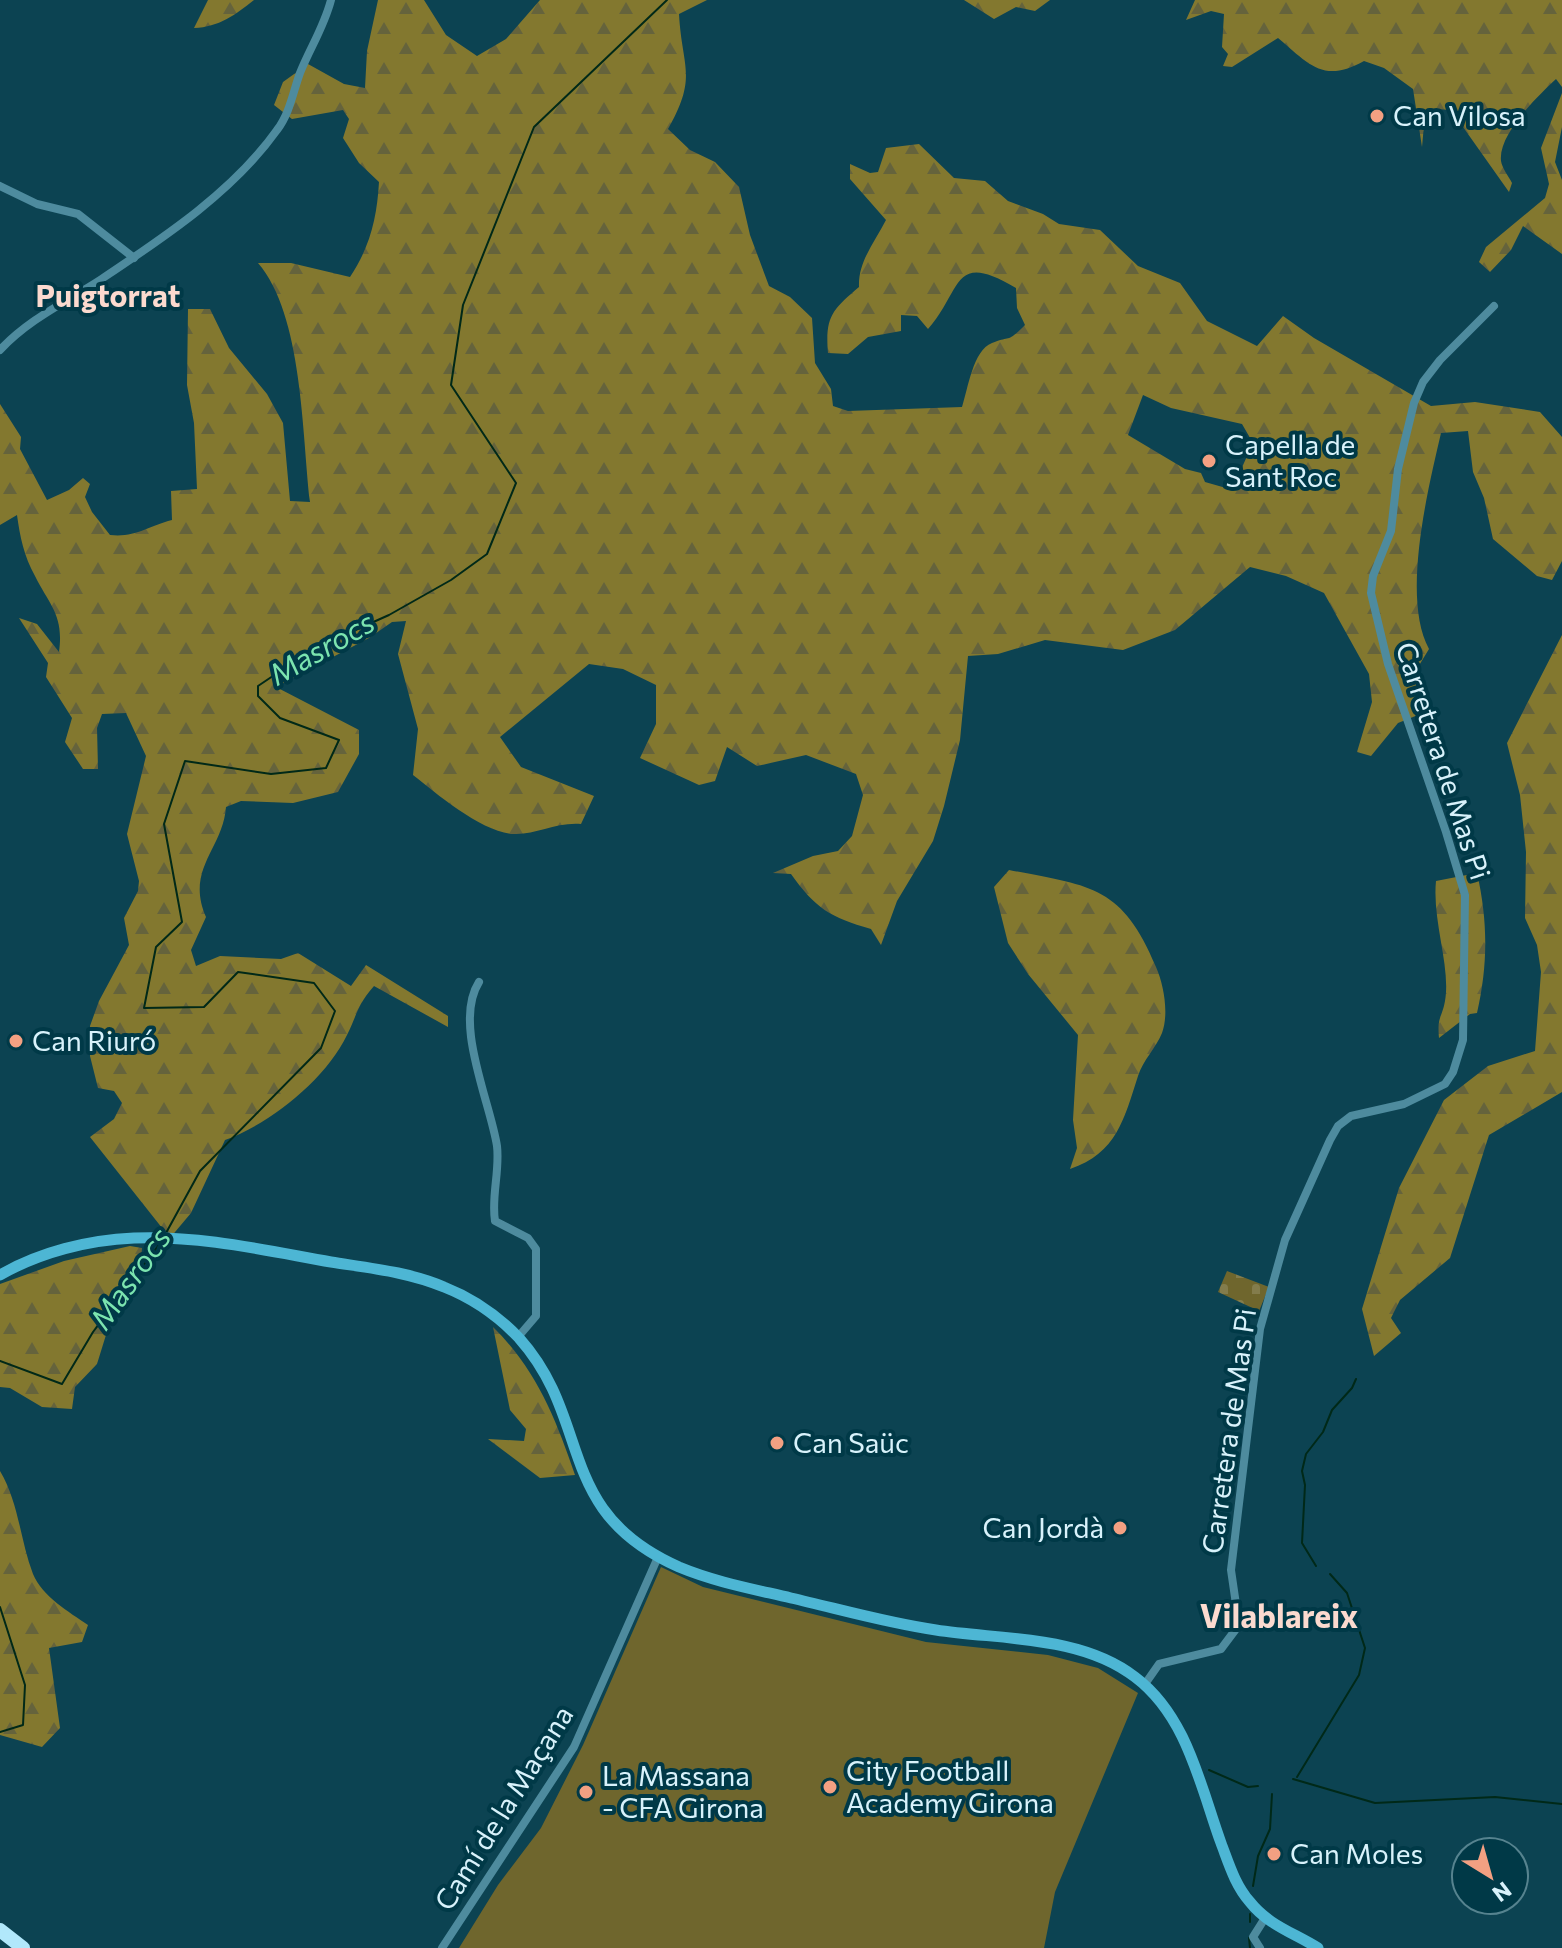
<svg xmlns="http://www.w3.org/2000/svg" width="1562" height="1948" font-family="Commissioner,sans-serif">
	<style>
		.forest { fill: url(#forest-firs); fill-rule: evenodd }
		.cemetery { fill: url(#cemetery-stones) }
		.pitch { fill: #6f662d }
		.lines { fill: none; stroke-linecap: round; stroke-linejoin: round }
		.stream { stroke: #002918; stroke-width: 2 }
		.street { stroke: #4e8b9e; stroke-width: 8 }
		.secondary { stroke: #4db6d4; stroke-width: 11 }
		.highway { stroke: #b1e8fb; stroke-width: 14 }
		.poi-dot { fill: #f3a082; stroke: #003947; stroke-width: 3 }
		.labels { text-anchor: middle; stroke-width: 8; stroke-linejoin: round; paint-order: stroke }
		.poi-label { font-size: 28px; fill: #d8f2fb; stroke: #003947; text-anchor: start }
		.street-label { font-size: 28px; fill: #d8f2fb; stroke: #003947 }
		.neighbourhood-label { font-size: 30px; font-weight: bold; fill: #fbdacf; stroke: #003947 }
		.water-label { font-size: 30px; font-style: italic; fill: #7be4af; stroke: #003947 }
		.quarter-label { font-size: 32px; font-weight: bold; fill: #fbdacf; stroke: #003947 }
	</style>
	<defs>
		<pattern id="forest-firs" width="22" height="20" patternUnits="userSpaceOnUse" patternTransform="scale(2)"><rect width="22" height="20" fill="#83782f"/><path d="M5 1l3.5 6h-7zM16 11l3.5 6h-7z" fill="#65633c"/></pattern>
		<pattern id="cemetery-stones" width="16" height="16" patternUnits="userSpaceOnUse" patternTransform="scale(2)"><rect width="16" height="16" fill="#6f662d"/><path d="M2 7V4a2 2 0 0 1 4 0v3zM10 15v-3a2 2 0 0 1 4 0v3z" fill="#837c4c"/></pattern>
	</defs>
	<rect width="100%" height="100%" fill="#0c4352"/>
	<g class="forest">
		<path d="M 208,0 L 254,0 C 235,15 219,27 194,28 Z"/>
		<path d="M 378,0 L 424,0 L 446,35 L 477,56 L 506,39 L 540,0 L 707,0 L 679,14 C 682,68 698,76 668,129 L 690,150 L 715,162 L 739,187 L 750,235 L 769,286 L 790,297 L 812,318 L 815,363 L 831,389 L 833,406 L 848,411 L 962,407 C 968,389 973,350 992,343 C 1011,335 1006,344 1025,325 L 1017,308 L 1016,288 C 952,250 963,289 928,329 L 917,316 L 901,315 L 901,331 L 868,337 L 848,354 L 828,353 C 825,317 832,310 859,287 C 858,261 875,242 886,220 L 850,179 L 850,164 L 870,173 L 878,172 L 886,148 L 919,144 L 954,178 L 985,181 L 1008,201 L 1043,214 L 1059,224 L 1100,230 L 1138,266 L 1180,283 L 1207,321 L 1257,346 L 1283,316 L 1314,338 L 1431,406 L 1475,402 L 1540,412 L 1562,437 L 1562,561 L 1552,580 L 1537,576 L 1493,539 L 1484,498 L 1473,472 L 1468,431 L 1441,433 C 1428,489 1401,598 1429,649 L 1415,672 L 1427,700 L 1423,713 L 1398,723 L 1371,756 L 1357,752 L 1372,702 L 1369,674 L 1324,593 L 1286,576 L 1250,567 L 1175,630 L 1123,650 L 1045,640 L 998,654 L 968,656 L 960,740 L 944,806 L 933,841 L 897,901 L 881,945 L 871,929 C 830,917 816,909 791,874 L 773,873 L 813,856 L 838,851 L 852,836 L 863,795 L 856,774 L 806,755 L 757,766 L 727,747 L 715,781 L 699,785 L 640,758 L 656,724 L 656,685 L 623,669 L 589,664 L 500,737 L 521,767 L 594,796 L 581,824 C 556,822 535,835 514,834 C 483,833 437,794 413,775 L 418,729 L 398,654 L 406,621 L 392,622 L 369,638 L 276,687 L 359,730 L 359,754 L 338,792 L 293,803 L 241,801 L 226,807 C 223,849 185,869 206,917 L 191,950 L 196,966 L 220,956 L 281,959 L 298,953 L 351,986 L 366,965 L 448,1016 L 448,1027 L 374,986 C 356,1007 358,1013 347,1035 C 326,1079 270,1124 225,1140 L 191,1213 L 170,1238 L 90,1137 L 114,1119 L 122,1103 L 114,1091 L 98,1088 L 90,1056 L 90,1026 L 99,1001 L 129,945 L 124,918 L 138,891 L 139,881 L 127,834 L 146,756 L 126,713 L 102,714 L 97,728 L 98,769 L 83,769 L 65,742 L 72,718 L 46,677 L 48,663 L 19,618 L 37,624 L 59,652 C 64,615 50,606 35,576 C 24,556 20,537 17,515 L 0,525 L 0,404 L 21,437 L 20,449 L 47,500 L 69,490 L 83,478 L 90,484 L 85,497 L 92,512 L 110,535 C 135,538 148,526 172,520 L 171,491 L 197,489 L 194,423 L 187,385 L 188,309 L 210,309 L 229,348 L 267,394 L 283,423 L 290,501 L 310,502 C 302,434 303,315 258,263 L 291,263 L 350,277 C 370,247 377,218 379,182 L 359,163 L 343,138 L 349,119 L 343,110 L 292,119 L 274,105 L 283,82 L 308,64 L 344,84 L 365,88 L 367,51 ZM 1143,395 L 1171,408 L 1242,424 L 1253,443 L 1239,474 L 1226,488 L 1205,482 L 1201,473 L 1185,469 L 1128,435 Z"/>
		<polygon points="964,0 1050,0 1035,11 1016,7 994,19"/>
		<path d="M 1195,0 L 1562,0 L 1562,87 L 1556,79 C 1538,96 1498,134 1501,161 C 1502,168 1509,177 1512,183 L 1509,192 L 1451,110 L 1436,109 L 1424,125 L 1422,147 L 1413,89 L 1384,68 L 1364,61 C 1323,84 1309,64 1278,38 L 1232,67 L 1223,66 L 1228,54 L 1222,47 L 1224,14 L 1211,11 L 1186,20 Z"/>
		<polygon points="1562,93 1562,127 1555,162 1562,180 1562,254 1523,226 1511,250 1490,272 1479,262 1486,247 1545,198 1549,184 1541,148"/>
		<polygon points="1562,635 1562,1092 1489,1135 1450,1258 1400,1300 1391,1318 1401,1333 1374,1356 1362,1309 1399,1188 1444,1100 1488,1066 1535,1051 1541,972 1537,945 1525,918 1526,852 1520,795 1507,743"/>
		<path d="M 1009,870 C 1090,886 1122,885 1156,967 C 1164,985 1169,1014 1162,1033 C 1156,1048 1143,1060 1138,1076 C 1124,1119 1117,1153 1070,1169 L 1077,1148 L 1073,1120 L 1078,1035 L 1028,974 L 1008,943 L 994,887 Z"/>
		<path d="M 1477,873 C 1488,921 1488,965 1477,1013 L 1470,1014 L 1439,1038 C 1437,1016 1442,1018 1445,1001 C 1451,967 1432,921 1436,881 Z"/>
		<polygon points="130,1246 142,1248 140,1273 114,1309 97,1364 75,1387 72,1409 42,1407 10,1388 0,1387 0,1284 64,1261"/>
		<path d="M 493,1327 C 536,1369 556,1419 575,1475 L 540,1478 L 488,1439 L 524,1441 L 526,1429 L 510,1410 Z"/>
		<path d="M 0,1471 C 19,1503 20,1540 33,1574 C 42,1596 69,1612 88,1625 L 82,1642 L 49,1648 L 60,1728 L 42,1747 L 0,1735 Z"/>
	</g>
	<polygon class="cemetery" points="1227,1271 1269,1287 1259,1311 1218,1292"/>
	<polygon class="pitch" points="661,1567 703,1587 926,1642 1048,1655 1098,1668 1138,1693 1055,1892 1044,1948 459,1948 498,1885 541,1828 583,1745"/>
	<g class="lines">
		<g class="stream">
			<polyline points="166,1233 200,1171 321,1048 335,1011 314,983 238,972 204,1007 144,1008 156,947 182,922 164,824 185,761 271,774 326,768 339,740 280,718 258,696 258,686 313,649 389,615 451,580 487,554 516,483 451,385 463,305 534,127 667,0"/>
			<polyline points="0,1361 62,1384 93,1332 161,1242"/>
			<polyline points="1316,1566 1302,1543 1305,1485 1302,1471 1306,1454 1323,1432 1332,1410 1352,1388 1356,1379"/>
			<polyline points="0,1607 25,1685 23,1725 0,1732"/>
			<polyline points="1209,1770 1248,1787 1258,1786"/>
			<polyline points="1297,1777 1359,1675 1365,1648 1347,1593 1330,1574"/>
			<polyline points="1293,1779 1375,1803 1495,1797 1562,1804"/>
			<polyline points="1253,1886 1258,1856 1270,1829 1272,1794"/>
			<polyline points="1250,1922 1250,1914"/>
			<polyline points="1249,1938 1250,1948"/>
		</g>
		<g class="street">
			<polyline points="0,186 37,204 78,214 134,258"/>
			<path d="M 0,350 C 29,319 66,302 100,280 C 163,238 233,192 277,130 C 290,113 293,92 300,73 C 310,48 324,27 331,0"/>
			<path d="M 479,982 C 453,1023 490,1101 497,1146 C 500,1171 491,1197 495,1221 L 528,1238 L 536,1249 L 536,1316 L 518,1337"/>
			<polyline points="1145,1684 1159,1664 1221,1649 1239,1625 1231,1570 1260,1329 1285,1240 1330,1140 1338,1126 1351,1116 1404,1104 1445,1084 1453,1072 1463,1040 1465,895 1446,832 1388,664 1371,593 1373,576 1391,531 1398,469 1414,403 1423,382 1440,360 1494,306"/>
			<polyline points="442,1948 574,1747 658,1557"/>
			<polyline points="1260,1948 1253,1937 1265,1918"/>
		</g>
		<path class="secondary" d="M 0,1275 C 40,1252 88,1240 134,1238 C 200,1235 268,1251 331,1262 C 369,1268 409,1272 444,1287 C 472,1298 498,1316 519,1338 C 594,1422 553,1511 679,1567 C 715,1582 753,1589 791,1598 C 839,1609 887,1623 936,1630 C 1001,1640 1081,1635 1135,1677 C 1187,1716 1200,1785 1221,1843 C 1229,1864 1235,1885 1250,1902 C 1268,1925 1294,1933 1318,1948"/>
		<polyline class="highway" points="0,1930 23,1948"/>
	</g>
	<g class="poi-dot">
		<circle cx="1377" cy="116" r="8"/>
		<circle cx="1209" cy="461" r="8"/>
		<circle cx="16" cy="1041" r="8"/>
		<circle cx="777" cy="1443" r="8"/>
		<circle cx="1120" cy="1528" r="8"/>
		<circle cx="830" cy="1787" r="8"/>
		<circle cx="586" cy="1792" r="8"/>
		<circle cx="1274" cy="1854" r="8"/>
	</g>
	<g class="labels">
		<g class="poi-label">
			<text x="1393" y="126">Can Vilosa</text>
			<text x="1225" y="455">Capella de<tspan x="1225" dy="32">Sant Roc</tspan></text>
			<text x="32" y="1051">Can Riuró</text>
			<text x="793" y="1453">Can Saüc</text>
			<text x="1104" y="1538" text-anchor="end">Can Jordà</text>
			<text x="846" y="1781">City Football<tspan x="846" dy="32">Academy Girona</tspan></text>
			<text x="602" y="1786">La Massana<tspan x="602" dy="32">- CFA Girona</tspan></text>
			<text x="1290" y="1864">Can Moles</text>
		</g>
		<g class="street-label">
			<text transform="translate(1443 761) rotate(72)" y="10">Carretera de Mas Pi</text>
			<text transform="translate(1229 1431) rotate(-82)" y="10">Carretera de Mas Pi</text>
			<text transform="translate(504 1808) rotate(-58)" y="10">Camí de la Maçana</text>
		</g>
		<g class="neighbourhood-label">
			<text x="108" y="307">Puigtorrat</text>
		</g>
		<g class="water-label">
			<text transform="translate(322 649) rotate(-30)" y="10">Masrocs</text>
			<text transform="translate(131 1279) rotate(-55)" y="10">Masrocs</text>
		</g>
		<g class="quarter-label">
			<text x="1279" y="1628">Vilablareix</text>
		</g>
	</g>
	<g transform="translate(1490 1876) rotate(143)"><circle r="38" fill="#003947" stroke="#56838f" stroke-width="2"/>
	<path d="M0-6L14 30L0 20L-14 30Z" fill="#f3a082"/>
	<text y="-12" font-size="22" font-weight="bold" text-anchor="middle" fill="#d8f2fb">N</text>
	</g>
</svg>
